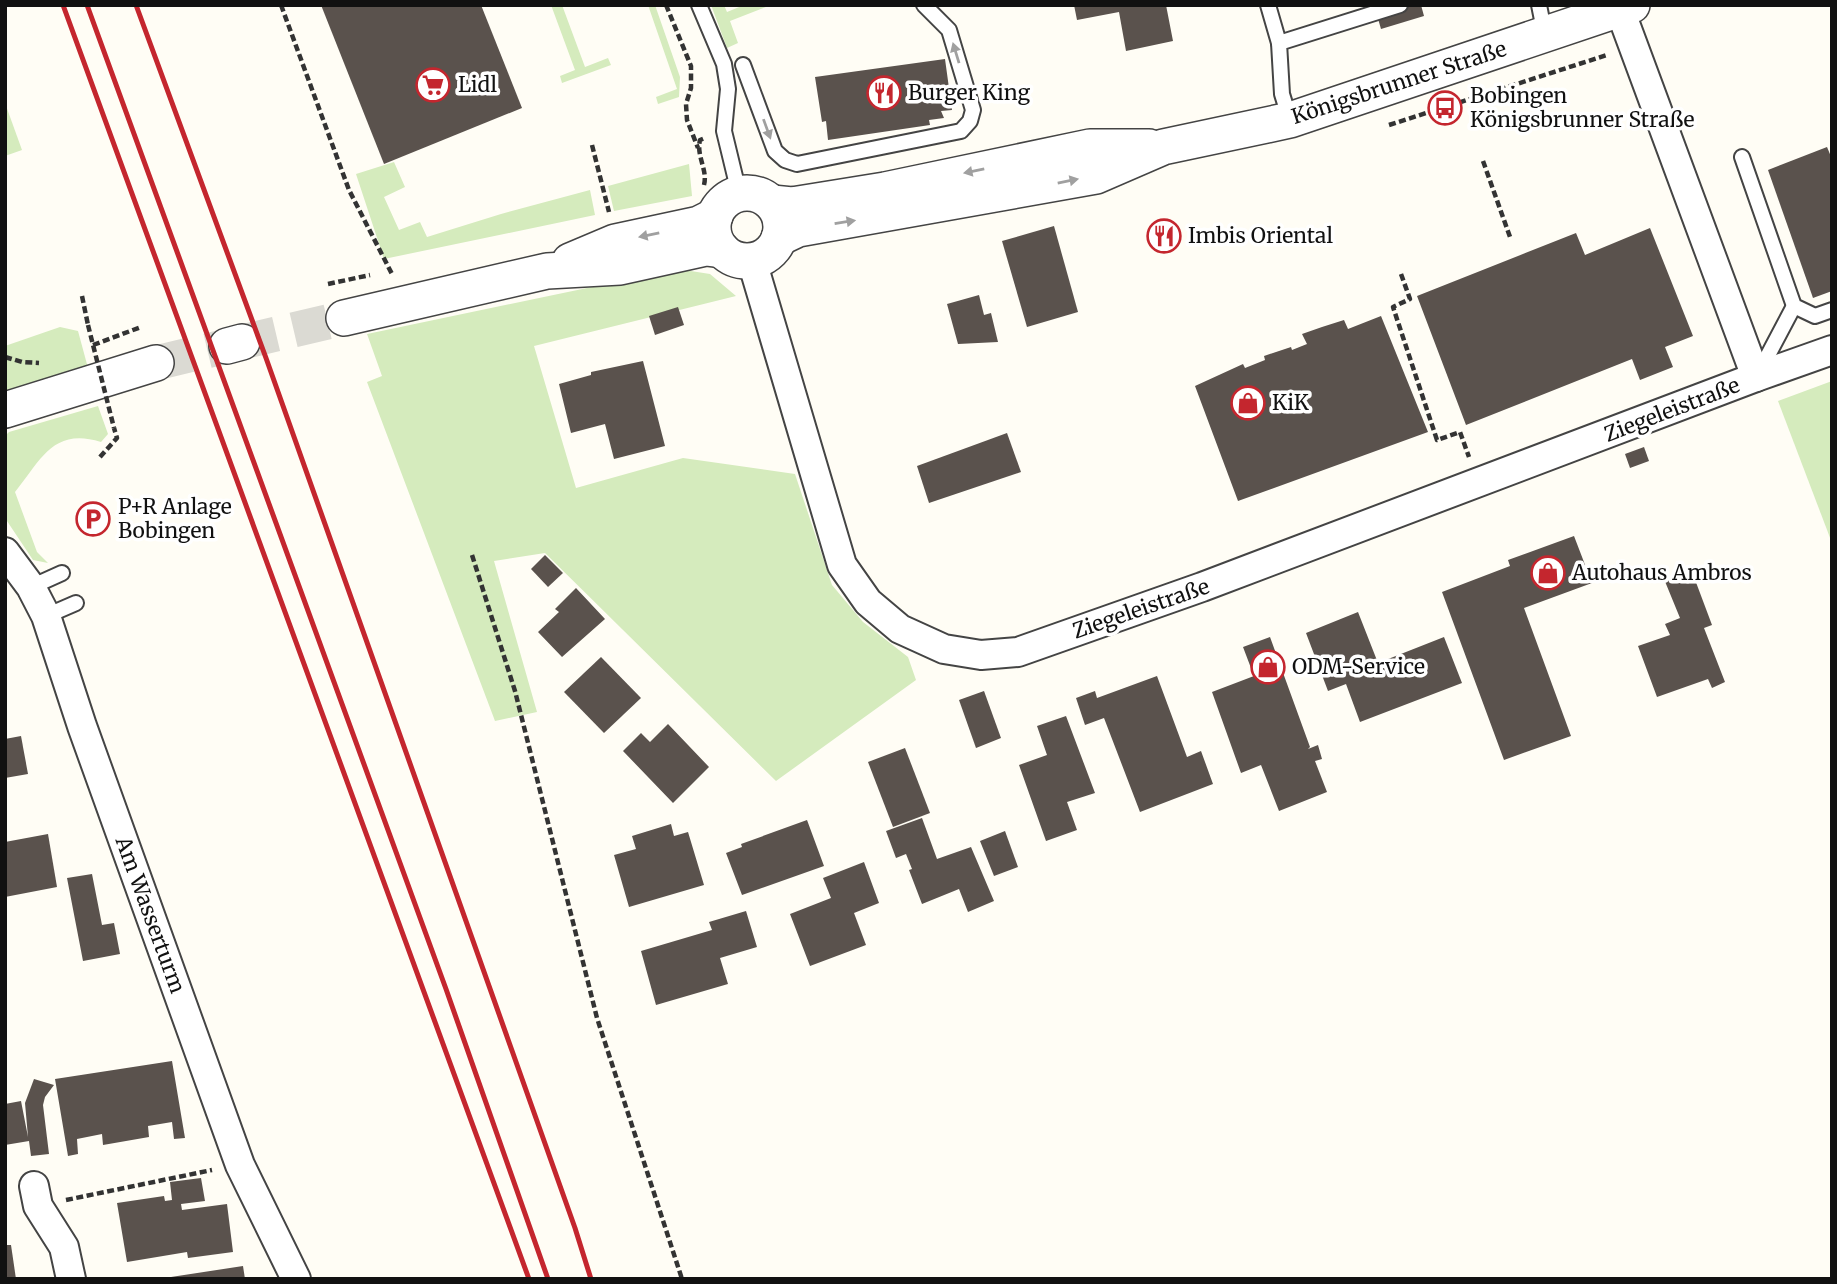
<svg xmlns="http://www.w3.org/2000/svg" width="1837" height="1284" font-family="Merriweather,serif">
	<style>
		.green { fill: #d5ebbd }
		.building { fill: #5a524d }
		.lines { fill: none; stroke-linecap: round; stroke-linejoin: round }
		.tertiary-tunnel { stroke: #dbdad3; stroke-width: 35; stroke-dasharray: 35 18; stroke-linecap: butt }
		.service-casing { stroke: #444; stroke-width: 18 }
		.minor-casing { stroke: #444; stroke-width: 32 }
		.tertiary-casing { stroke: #444; stroke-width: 38 }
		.path { stroke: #333; stroke-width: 4.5; stroke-dasharray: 7 3.5; stroke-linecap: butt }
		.service { stroke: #fff; stroke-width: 14 }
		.minor { stroke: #fff; stroke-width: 28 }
		.tertiary { stroke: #fff; stroke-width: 35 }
		.rail { stroke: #c4262e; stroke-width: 5 }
		.path-bridge { stroke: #333; stroke-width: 4.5; stroke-dasharray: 7 3.5; stroke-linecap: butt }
		.oneway { fill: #a0a0a0 }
		.labels { text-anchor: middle; stroke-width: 7; stroke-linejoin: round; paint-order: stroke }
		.street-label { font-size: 21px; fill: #111; stroke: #fff }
		.poi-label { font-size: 21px; fill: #111; stroke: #fff; text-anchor: start }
	</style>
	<rect width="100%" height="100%" fill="#fffdf5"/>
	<g class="green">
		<polygon points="551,5 562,5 585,67 608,58 611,65 562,83 560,76 575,70"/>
		<polygon points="648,5 655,5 680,77 679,97 658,104 656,97 677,89"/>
		<polygon points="711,5 724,5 727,12 744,5 771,5 730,21 738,43 727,48"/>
		<polygon points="5,103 22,150 5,156"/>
		<polygon points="394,162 405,187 384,197 399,230 420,222 427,237 501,214 590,190 595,215 384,259 356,174"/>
		<polygon points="689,164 692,196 614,211 608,186"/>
		<polygon points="678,269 710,274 736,296 534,346 576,488 683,458 795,474 832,585 863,622 908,657 916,680 776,781 545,553 494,561 537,712 495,721 367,382 382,376 367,334"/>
		<polygon points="60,327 78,331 88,368 5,391 5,346"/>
		<polygon points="1832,381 1832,543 1778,401"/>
		<path d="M 98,406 L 108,434 L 101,442 C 53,427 41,460 15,492 L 37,552 L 48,563 L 33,560 L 5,518 L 5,436 L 9,432 Z"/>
	</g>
	<g class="building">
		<polygon points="321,5 481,5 522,108 384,164"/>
		<polygon points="1074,5 1166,5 1173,41 1126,51 1119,12 1077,20"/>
		<polygon points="1374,5 1421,5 1424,16 1381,29"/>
		<polygon points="945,59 952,110 941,111 944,118 929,120 930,125 828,140 826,121 822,122 815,77"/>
		<polygon points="1827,147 1832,159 1832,291 1813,298 1768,170"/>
		<polygon points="1170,222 1177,243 1158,249 1151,228"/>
		<polygon points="1054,226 1078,312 1027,327 1002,241"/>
		<polygon points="1650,228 1693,336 1665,347 1673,367 1640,380 1632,359 1466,425 1417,296 1576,233 1585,255"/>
		<polygon points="979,295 984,315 991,313 998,342 958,344 947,304"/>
		<polygon points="678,307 684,325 655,335 649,316"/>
		<polygon points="1381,316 1428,432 1238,501 1195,386 1243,364 1245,368 1265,360 1264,356 1291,347 1292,350 1307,344 1302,334 1322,327 1344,320 1348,329"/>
		<polygon points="643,361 665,446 614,459 605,424 571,433 559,384 591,375 591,372"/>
		<polygon points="1007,433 1021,472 929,503 917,466"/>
		<polygon points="1644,447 1649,461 1630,468 1625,454"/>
		<polygon points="1574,536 1592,583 1524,608 1571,736 1504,760 1442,592 1510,566 1508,560"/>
		<polygon points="545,555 563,573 548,587 531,569"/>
		<polygon points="1691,569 1712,625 1704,628 1725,682 1712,688 1708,679 1657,697 1638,646 1670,635 1665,624 1680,618 1664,579"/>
		<polygon points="576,588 605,619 562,657 538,632 559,612 555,609"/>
		<polygon points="1358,612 1378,663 1444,637 1462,683 1360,722 1346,684 1328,691 1306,633"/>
		<polygon points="1270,637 1310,747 1308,749 1318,745 1322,759 1315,761 1327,792 1279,811 1261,765 1241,773 1212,692 1254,676 1243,647"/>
		<polygon points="601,657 641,698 604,733 564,692"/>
		<polygon points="1157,676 1187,757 1201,751 1213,784 1140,812 1104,718 1085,725 1076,698 1095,691 1097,698"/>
		<polygon points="984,691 1001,738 976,748 959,700"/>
		<polygon points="1066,716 1095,793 1067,802 1077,830 1046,841 1019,765 1047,755 1037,726"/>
		<polygon points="668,724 709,767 673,803 623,751 641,733 650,742"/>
		<polygon points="21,736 28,774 5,778 5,739"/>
		<polygon points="905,748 930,813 893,827 868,762"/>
		<polygon points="922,818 937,859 971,847 994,901 968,912 959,889 922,904 909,870 912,869 906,854 896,858 886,831"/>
		<polygon points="807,820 824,866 742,895 726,853 742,847 741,844"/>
		<polygon points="671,824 674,836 688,832 704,885 629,907 614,855 636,849 632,836"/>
		<polygon points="1005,831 1018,867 994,876 980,841"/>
		<polygon points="48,834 57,887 5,897 5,842"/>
		<polygon points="864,862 879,903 854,913 866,945 810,966 790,914 831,898 823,878"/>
		<polygon points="92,874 102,925 114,923 120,954 83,961 67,878"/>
		<polygon points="746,911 757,947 720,958 728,984 656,1005 641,951 712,930 709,922"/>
		<polygon points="172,1061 185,1138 174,1139 172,1122 148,1126 149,1137 103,1145 102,1134 77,1139 78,1154 68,1156 55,1079"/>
		<polygon points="34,1079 54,1085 45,1097 43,1105 49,1154 31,1156 29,1141 5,1145 5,1104 21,1101 28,1137 25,1103"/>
		<polygon points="201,1178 205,1201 181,1204 182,1210 227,1204 233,1252 188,1258 187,1252 127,1262 117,1203 164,1196 165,1201 172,1200 170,1182"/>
		<polygon points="5,1245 11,1245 16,1279 5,1279"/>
		<polygon points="243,1266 245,1279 171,1279 171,1277"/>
	</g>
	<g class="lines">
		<g class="tertiary-tunnel">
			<polyline points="242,342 344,318"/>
			<polyline points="156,363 227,346"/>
		</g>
		<defs>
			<g id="service">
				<polyline points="699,5 724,64 728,89 724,131 739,193"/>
				<polyline points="1268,5 1279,43"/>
				<polyline points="1539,5 1545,35"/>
				<polyline points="743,65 775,151 785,160 797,164 961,131 970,121 973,110 949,30 924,5"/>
				<polyline points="1290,120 1282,94 1279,43 1400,5"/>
				<polyline points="1742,157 1794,306 1815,316 1832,310"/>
				<polyline points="1757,376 1794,306"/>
				<polyline points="31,587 62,573"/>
				<polyline points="46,616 76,603"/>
			</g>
			<g id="minor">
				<polyline points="752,261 842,565 868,602 900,629 944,649 981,655 1018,652 1202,587 1756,377 1620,10"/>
				<polyline points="1756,377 1832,350"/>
				<polyline points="5,552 31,587 46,616 82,726 240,1165 296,1279"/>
				<polyline points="34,1186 38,1206 64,1247 71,1279"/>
			</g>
			<g id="tertiary">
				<circle cx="747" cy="227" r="34"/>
				<polyline points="772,203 792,205 885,190 1090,147 1149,147"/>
				<polyline points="779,238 798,229 1096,176 1163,147 1290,120 1632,5"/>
				<polyline points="570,261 615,242 699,224 715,216"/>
				<polyline points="344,318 547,271 620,267 706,248 722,250"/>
				<polyline points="227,346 242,342"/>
				<polyline points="5,410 156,363"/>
			</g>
		</defs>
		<use href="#service" class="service-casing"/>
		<use href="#minor" class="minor-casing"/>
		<use href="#tertiary" class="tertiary-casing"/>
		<g class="path">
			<polyline points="281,5 349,190 393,276"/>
			<polyline points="666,5 691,66 691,88 686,104 687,120 698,148"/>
			<polyline points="1389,125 1607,55"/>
			<polyline points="592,145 609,212"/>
			<polyline points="1483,161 1510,237"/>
			<path d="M 704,185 C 708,170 696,156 700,140 L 705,138"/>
			<polyline points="1401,274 1410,299 1393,307 1437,440 1460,432 1469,457"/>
			<polyline points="328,284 370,275"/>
			<polyline points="82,296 88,325"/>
			<polyline points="93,345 141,327"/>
			<polyline points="5,357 22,362 39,363"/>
			<polyline points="100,457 117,438 114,428"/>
			<polyline points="472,555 515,691 597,1018 682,1279"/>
			<polyline points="66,1200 212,1170"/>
		</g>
		<use href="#service" class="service"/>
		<use href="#minor" class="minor"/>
		<use href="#tertiary" class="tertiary"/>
		<g class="rail">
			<polyline points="63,5 529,1279"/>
			<polyline points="87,5 446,989 548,1279"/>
			<polyline points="136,5 266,358 575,1228 591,1279"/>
		</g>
		<polyline class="path-bridge" points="88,325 114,428"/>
	</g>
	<defs><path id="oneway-solid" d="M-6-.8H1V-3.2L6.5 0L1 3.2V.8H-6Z" transform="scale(1.75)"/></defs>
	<g class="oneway">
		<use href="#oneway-solid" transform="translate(956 53) rotate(-107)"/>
		<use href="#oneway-solid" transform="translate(767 129) rotate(70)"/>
		<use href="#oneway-solid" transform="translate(974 171) rotate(168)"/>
		<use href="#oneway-solid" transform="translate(1068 181) rotate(-11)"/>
		<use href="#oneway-solid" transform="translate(845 222) rotate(-9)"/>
		<use href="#oneway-solid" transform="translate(649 235) rotate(168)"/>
	</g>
	<defs>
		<symbol id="supermarket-ring" viewBox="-11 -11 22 22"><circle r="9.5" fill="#fff" stroke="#c4262e" stroke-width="1.5"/><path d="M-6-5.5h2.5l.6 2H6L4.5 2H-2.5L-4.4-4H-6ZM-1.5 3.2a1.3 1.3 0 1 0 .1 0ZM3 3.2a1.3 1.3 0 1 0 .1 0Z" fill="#c4262e"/></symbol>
		<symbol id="restaurant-ring" viewBox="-11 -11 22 22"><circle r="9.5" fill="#fff" stroke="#c4262e" stroke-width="1.5"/><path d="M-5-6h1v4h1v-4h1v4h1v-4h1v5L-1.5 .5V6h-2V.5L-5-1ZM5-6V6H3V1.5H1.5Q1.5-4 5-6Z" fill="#c4262e"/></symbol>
		<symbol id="bus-ring" viewBox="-11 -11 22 22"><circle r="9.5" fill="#fff" stroke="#c4262e" stroke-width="1.5"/><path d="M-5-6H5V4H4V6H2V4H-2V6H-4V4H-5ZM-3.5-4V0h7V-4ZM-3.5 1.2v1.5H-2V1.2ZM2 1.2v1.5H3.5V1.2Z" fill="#c4262e"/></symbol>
		<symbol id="shop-ring" viewBox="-11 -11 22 22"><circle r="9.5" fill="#fff" stroke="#c4262e" stroke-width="1.5"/><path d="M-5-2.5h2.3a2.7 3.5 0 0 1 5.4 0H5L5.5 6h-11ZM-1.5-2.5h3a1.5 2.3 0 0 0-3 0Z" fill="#c4262e"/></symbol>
		<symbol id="parking-ring" viewBox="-11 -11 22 22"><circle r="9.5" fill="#fff" stroke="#c4262e" stroke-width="1.5"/><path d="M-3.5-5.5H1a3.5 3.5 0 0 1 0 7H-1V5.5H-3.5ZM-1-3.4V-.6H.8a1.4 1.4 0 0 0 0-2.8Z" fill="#c4262e"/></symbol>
	</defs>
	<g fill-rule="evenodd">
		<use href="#supermarket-ring" x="414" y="66" width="38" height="38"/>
		<use href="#restaurant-ring" x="865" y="74" width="38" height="38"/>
		<use href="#bus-ring" x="1426" y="89" width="38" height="38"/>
		<use href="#restaurant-ring" x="1145" y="217" width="38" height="38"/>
		<use href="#shop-ring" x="1229" y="384" width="38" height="38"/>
		<use href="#parking-ring" x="74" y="500" width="38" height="38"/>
		<use href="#shop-ring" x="1529" y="554" width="38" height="38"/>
		<use href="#shop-ring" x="1249" y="648" width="38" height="38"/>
	</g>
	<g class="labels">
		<g class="street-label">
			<text transform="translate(1399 83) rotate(-18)" y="7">Königsbrunner Straße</text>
			<text transform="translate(1672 410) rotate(-21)" y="7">Ziegeleistraße</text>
			<text transform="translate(1141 609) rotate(-19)" y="7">Ziegeleistraße</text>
			<text transform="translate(150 915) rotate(70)" y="7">Am Wasserturm</text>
		</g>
		<g class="poi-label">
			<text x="458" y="92">Lidl</text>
			<text x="908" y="100">Burger King</text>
			<text x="1470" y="103">Bobingen<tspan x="1470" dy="24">Königsbrunner Straße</tspan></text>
			<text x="1188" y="243">Imbis Oriental</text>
			<text x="1272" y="410">KiK</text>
			<text x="118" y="514">P+R Anlage<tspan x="118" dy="24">Bobingen</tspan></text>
			<text x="1572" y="580">Autohaus Ambros</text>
			<text x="1292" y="674">ODM-Service</text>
		</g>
	</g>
	<rect width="1837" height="1284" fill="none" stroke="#111111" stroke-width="14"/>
</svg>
